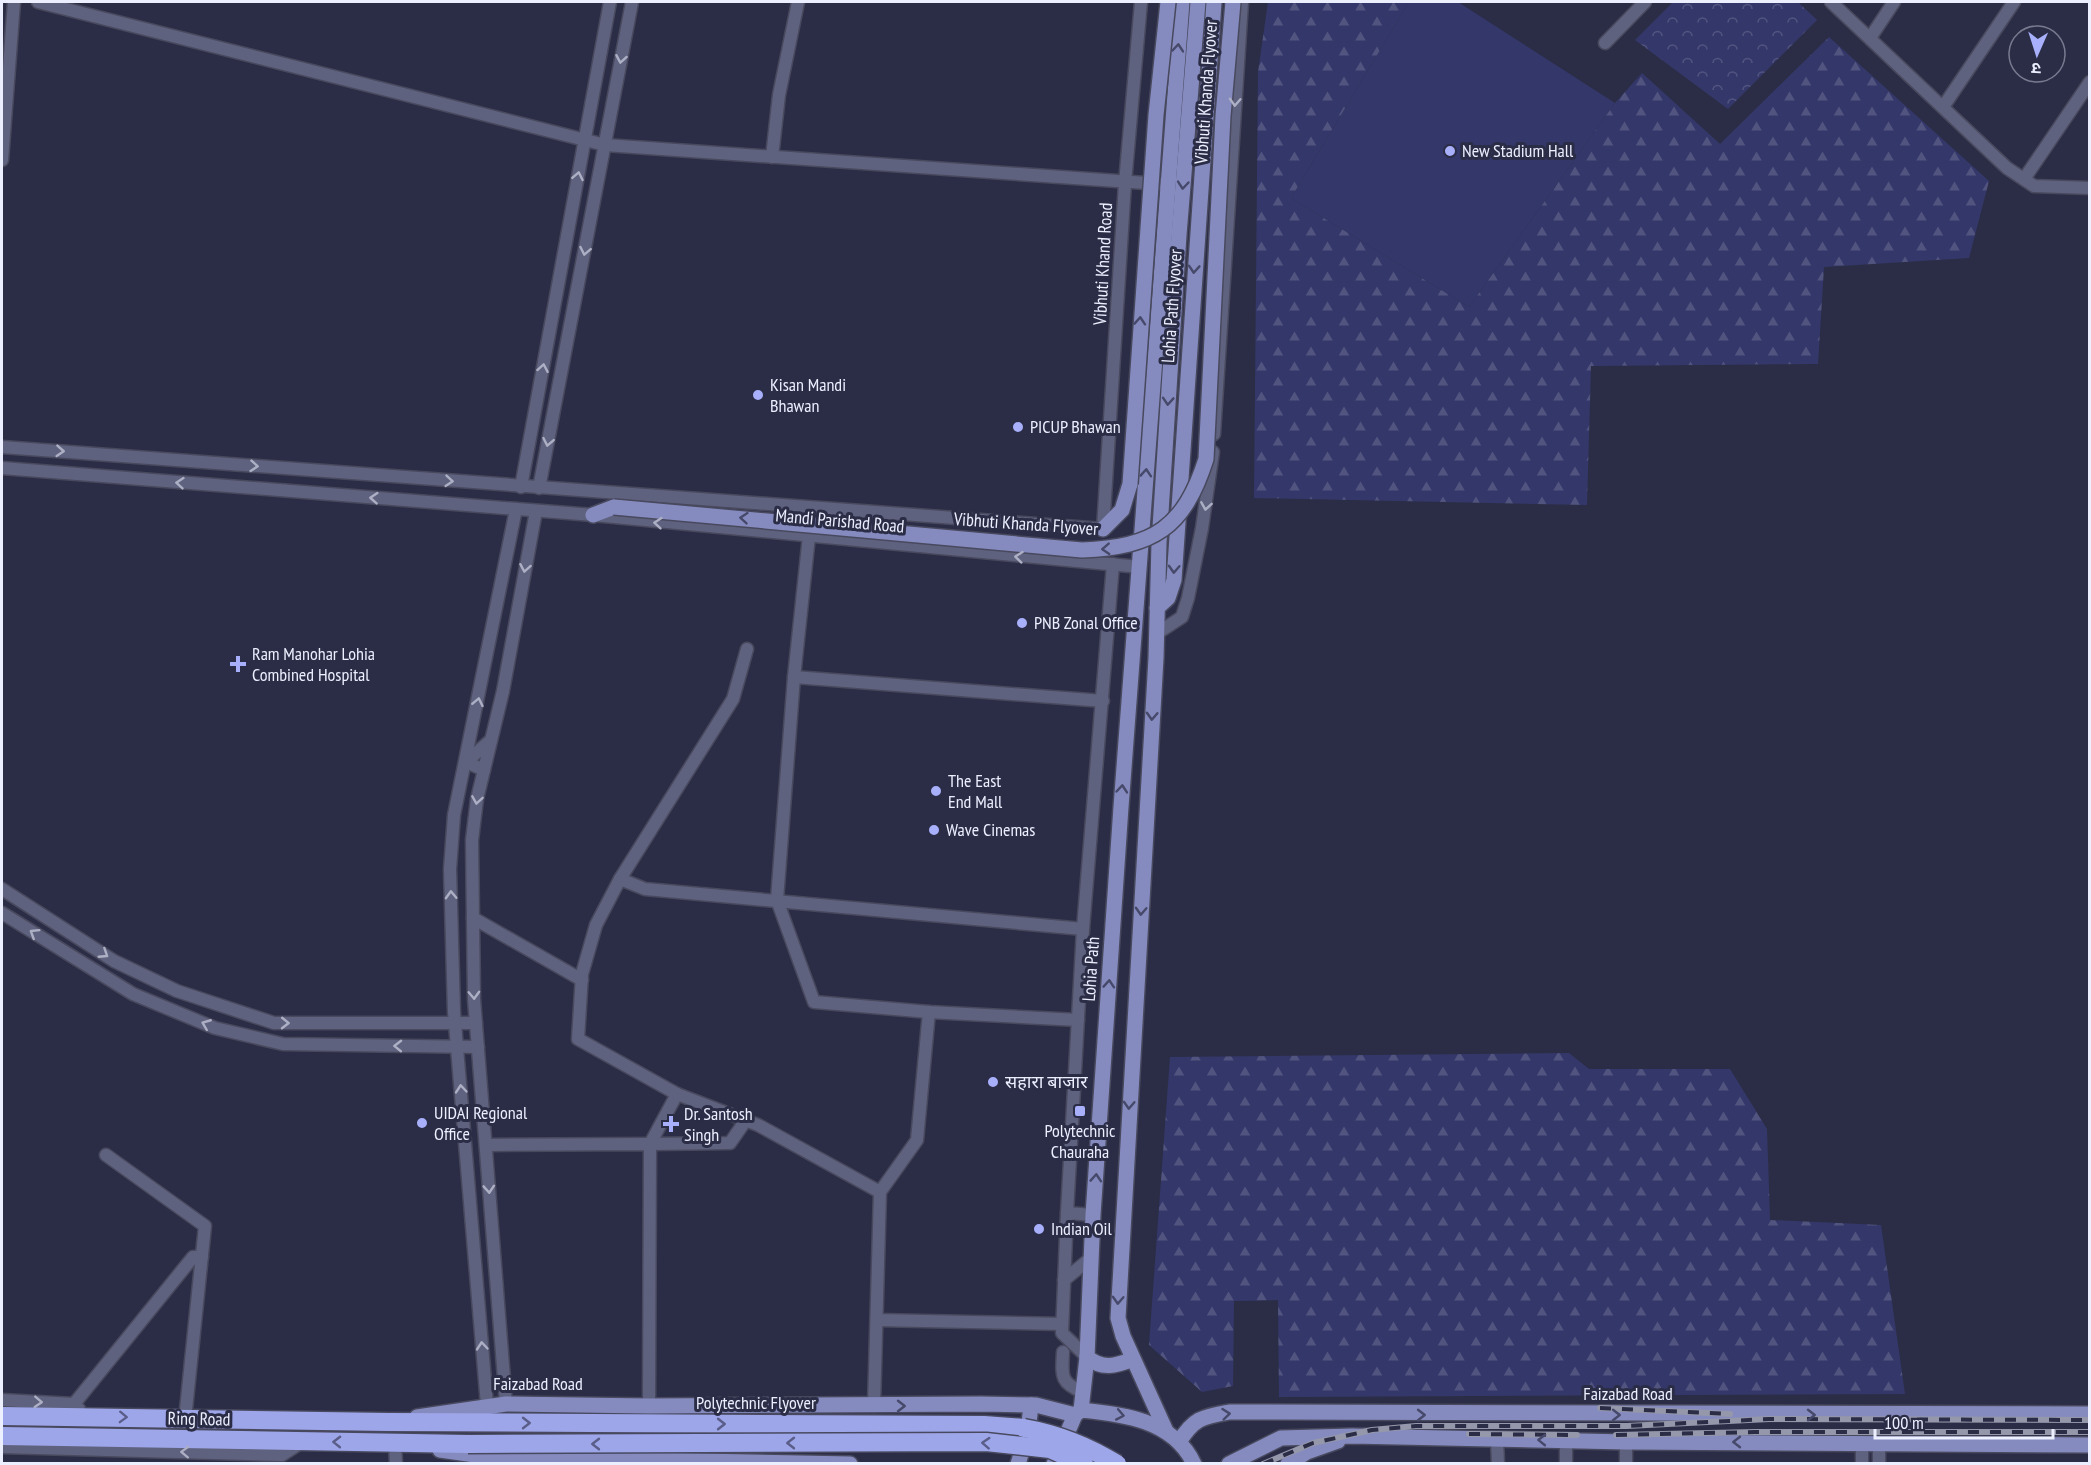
<svg xmlns="http://www.w3.org/2000/svg" width="2091" height="1465" font-family="'PT Sans Narrow','Noto Sans Devanagari',sans-serif">
	<style>
		.grass { fill: #34376a }
		.forest { fill: url(#forest-firs) }
		.park { fill: url(#park-crowns) }
		.lines { fill: none; stroke-linecap: round; stroke-linejoin: round }
		.minor-casing { stroke: #48495e; stroke-width: 15 }
		.major-casing { stroke: #48495e; stroke-width: 18 }
		.highway-casing { stroke: #48495e; stroke-width: 21 }
		.minor { stroke: #5f627e; stroke-width: 12 }
		.major { stroke: #858bbf; stroke-width: 15 }
		.highway { stroke: #9ea6ea; stroke-width: 18 }
		.rail-casing { stroke: #9597ab; stroke-width: 6 }
		.rail { stroke: #2b2d46; stroke-width: 4; stroke-dasharray: 11; stroke-linecap: butt }
		.major-bridge-casing { stroke: #48495e; stroke-width: 18; stroke-linecap: butt }
		.highway-bridge-casing { stroke: #48495e; stroke-width: 21; stroke-linecap: butt }
		.major-bridge { stroke: #858bbf; stroke-width: 15 }
		.highway-bridge { stroke: #9ea6ea; stroke-width: 18 }
		.oneway { stroke: #46496a }
		.oneway2 { stroke: #adb0c5 }
		.oneway3 { stroke: #595d88 }
		.poi-dot { fill: #a8b0fc; stroke: #2b2d46; stroke-width: 2 }
		.labels { text-anchor: middle; stroke-width: 6; stroke-linejoin: round; paint-order: stroke }
		.street-label { font-size: 18px; fill: #ecefff; stroke: #2b2d46 }
		.poi-label { font-size: 18px; fill: #ecefff; stroke: #2b2d46; text-anchor: start }
	</style>
	<defs>
		<pattern id="forest-firs" width="22" height="20" patternUnits="userSpaceOnUse" patternTransform="scale(1.5)"><rect width="22" height="20" fill="#34376a"/><path d="M5 1l3.5 6h-7zM16 11l3.5 6h-7z" fill="#525480"/></pattern>
		<pattern id="park-crowns" width="20" height="18" patternUnits="userSpaceOnUse" patternTransform="scale(1.5)"><rect width="20" height="18" fill="#34376a"/><path d="M2 6a3 3 0 1 1 6 0M12 15a3 3 0 1 1 6 0" fill="none" stroke="#525480"/></pattern>
	</defs>
	<rect width="100%" height="100%" fill="#2b2d46"/>
	<polygon class="grass" points="1409,2 1458,2 1615,103 1469,307 1291,198"/>
	<g class="forest">
		<polygon points="1268,2 1409,2 1291,198 1469,307 1615,103 1642,73 1720,144 1829,37 1989,181 1969,258 1824,267 1818,364 1591,366 1587,505 1254,498 1258,72"/>
		<polygon points="1569,1053 1589,1069 1730,1069 1767,1129 1770,1220 1881,1225 1905,1394 1279,1397 1278,1300 1234,1301 1233,1386 1202,1392 1149,1345 1170,1057"/>
	</g>
	<polygon class="park" points="1673,2 1798,2 1817,20 1728,109 1635,40"/>
	<g class="lines">
		<defs>
			<g id="minor">
				<polyline points="38,2 605,145 1160,184"/>
				<polyline points="1831,2 2007,168 2034,186 2090,188"/>
				<polyline points="1870,38 1894,2"/>
				<polyline points="1605,43 1645,2"/>
				<polyline points="1943,107 2014,2"/>
				<polyline points="772,157 779,95 798,2"/>
				<polyline points="2,160 14,2"/>
				<polyline points="2024,179 2090,82"/>
				<polyline points="1214,434 1242,2"/>
				<polyline points="2,447 1103,529 1125,183 1141,2"/>
				<polyline points="2,468 593,515 1140,567"/>
				<polyline points="521,487 610,2"/>
				<polyline points="539,488 632,2"/>
				<polyline points="809,536 794,677 777,900 814,1002 929,1012 1078,1020"/>
				<polyline points="1156,634 1182,617 1188,598 1202,528 1213,452"/>
				<polyline points="794,677 1103,701"/>
				<polyline points="484,770 466,762 491,740"/>
				<polyline points="620,879 645,889 1083,929"/>
				<polyline points="2,889 114,961 177,991 274,1023 476,1023"/>
				<polyline points="2,913 133,994 215,1028 283,1044 478,1047"/>
				<polyline points="473,918 582,980"/>
				<polyline points="677,1094 758,1125 880,1192"/>
				<polyline points="746,1120 730,1143 650,1144 677,1094 578,1039 582,974 596,925 620,879 733,699 747,649"/>
				<polyline points="486,1145 650,1144 649,1406"/>
				<polyline points="106,1155 205,1226 185,1419"/>
				<polyline points="1067,1213 1062,1333 1087,1357"/>
				<polyline points="1093,1215 1067,1213 1083,929 1113,564"/>
				<polyline points="1064,1280 1091,1258"/>
				<polyline points="877,1320 1062,1324"/>
				<path d="M 1063,1352 C 1062,1374 1059,1383 1083,1392"/>
				<polyline points="2,1400 74,1404 79,1409"/>
				<polyline points="74,1404 193,1257 202,1257"/>
				<polyline points="506,1404 474,999 472,840 477,799 503,691 536,511"/>
				<polyline points="487,1405 454,1012 450,869 454,815 516,509"/>
				<polyline points="874,1406 880,1192 917,1140 929,1012"/>
				<polyline points="1497,1439 1498,1464"/>
				<polyline points="1626,1442 1626,1464"/>
				<polyline points="1862,1442 1862,1464"/>
				<polyline points="395,1444 396,1464"/>
				<polyline points="2,1447 282,1455 302,1442"/>
				<polyline points="1566,1464 1566,1440"/>
				<polyline points="1879,1464 1879,1443"/>
			</g>
			<g id="major">
				<polyline points="593,515 614,507"/>
				<polyline points="1103,529 1122,510 1130,484"/>
				<polyline points="1157,608 1168,598 1174,580 1214,2"/>
				<path d="M 1087,1357 C 1102,1370 1116,1366 1133,1359"/>
				<polyline points="1081,1410 1087,1357 1093,1215 1121,807 1182,2"/>
				<polyline points="417,1417 506,1404 649,1406 981,1404 1036,1405 1075,1415"/>
				<polyline points="1166,1431 1123,1336 1118,1318 1156,658 1159,543 1179,235 1198,2"/>
				<path d="M 1179,1442 C 1194,1418 1202,1417 1229,1412 L 2090,1414"/>
				<polyline points="440,1450 489,1457 850,1464"/>
				<polyline points="1018,1464 1028,1432 1031,1405"/>
				<path d="M 1054,1464 L 1075,1415 L 1081,1410 C 1122,1414 1174,1420 1194,1464"/>
				<polyline points="1229,1464 1281,1438 1352,1436 1626,1442 2090,1445"/>
				<polyline points="1288,1464 1307,1452 1338,1441"/>
			</g>
			<g id="highway">
				<polyline points="2,1416 388,1422 984,1425 1024,1428"/>
				<polyline points="2,1436 468,1444"/>
			</g>
		</defs>
		<use href="#minor" class="minor-casing"/>
		<use href="#major" class="major-casing"/>
		<use href="#highway" class="highway-casing"/>
		<use href="#minor" class="minor"/>
		<use href="#major" class="major"/>
		<use href="#highway" class="highway"/>
		<defs>
			<g id="rail">
				<polyline points="1600,1408 1730,1414"/>
				<polyline points="1469,1434 1577,1435"/>
				<polyline points="1616,1435 1755,1432 2090,1432"/>
				<polyline points="1263,1464 1313,1443 1372,1430 1416,1426 1627,1426 1769,1419 2090,1420"/>
			</g>
		</defs>
		<use href="#rail" class="rail-casing"/>
		<use href="#rail" class="rail"/>
		<defs>
			<g id="major-bridge">
				<polyline points="1130,484 1156,115 1168,2"/>
				<path d="M 614,507 L 1082,550 C 1154,547 1184,528 1206,459 L 1223,116 L 1233,2"/>
			</g>
			<g id="highway-bridge">
				<path d="M 1024,1428 C 1058,1434 1088,1446 1117,1464"/>
				<polyline points="468,1444 986,1442 1050,1449 1084,1464"/>
			</g>
		</defs>
		<use href="#major-bridge" class="major-bridge-casing"/>
		<use href="#highway-bridge" class="highway-bridge-casing"/>
		<use href="#major-bridge" class="major-bridge"/>
		<use href="#highway-bridge" class="highway-bridge"/>
	</g>
	<defs><path id="oneway-chevron" d="M-2-3.5L2.5 0L-2 3.5" fill="none" stroke-width="1.6" stroke-linecap="round" stroke-linejoin="round" transform="scale(1.5)"/></defs>
	<g class="oneway">
		<use href="#oneway-chevron" transform="translate(1178 48) rotate(-85)"/>
		<use href="#oneway-chevron" transform="translate(1183 185) rotate(95)"/>
		<use href="#oneway-chevron" transform="translate(1194 269) rotate(94)"/>
		<use href="#oneway-chevron" transform="translate(1140 321) rotate(-86)"/>
		<use href="#oneway-chevron" transform="translate(1168 401) rotate(94)"/>
		<use href="#oneway-chevron" transform="translate(1146 473) rotate(-86)"/>
		<use href="#oneway-chevron" transform="translate(744 518) rotate(-175)"/>
		<use href="#oneway-chevron" transform="translate(1106 549) rotate(177)"/>
		<use href="#oneway-chevron" transform="translate(1174 569) rotate(93)"/>
		<use href="#oneway-chevron" transform="translate(1152 716) rotate(93)"/>
		<use href="#oneway-chevron" transform="translate(1122 789) rotate(-85)"/>
		<use href="#oneway-chevron" transform="translate(1141 911) rotate(93)"/>
		<use href="#oneway-chevron" transform="translate(1109 984) rotate(-86)"/>
		<use href="#oneway-chevron" transform="translate(1129 1105) rotate(93)"/>
		<use href="#oneway-chevron" transform="translate(1096 1178) rotate(-86)"/>
		<use href="#oneway-chevron" transform="translate(1118 1300) rotate(93)"/>
		<use href="#oneway-chevron" transform="translate(901 1406)"/>
		<use href="#oneway-chevron" transform="translate(1226 1414) rotate(-6)"/>
		<use href="#oneway-chevron" transform="translate(1120 1415) rotate(11)"/>
		<use href="#oneway-chevron" transform="translate(1421 1415)"/>
		<use href="#oneway-chevron" transform="translate(1616 1415)"/>
		<use href="#oneway-chevron" transform="translate(1811 1415)"/>
		<use href="#oneway-chevron" transform="translate(1542 1440) rotate(-179)"/>
		<use href="#oneway-chevron" transform="translate(1737 1442) rotate(-180)"/>
	</g>
	<g class="oneway2">
		<use href="#oneway-chevron" transform="translate(621 59) rotate(100)"/>
		<use href="#oneway-chevron" transform="translate(1235 102) rotate(93)"/>
		<use href="#oneway-chevron" transform="translate(578 176) rotate(-79)"/>
		<use href="#oneway-chevron" transform="translate(585 251) rotate(101)"/>
		<use href="#oneway-chevron" transform="translate(543 368) rotate(-80)"/>
		<use href="#oneway-chevron" transform="translate(548 442) rotate(101)"/>
		<use href="#oneway-chevron" transform="translate(60 451) rotate(4)"/>
		<use href="#oneway-chevron" transform="translate(254 466) rotate(5)"/>
		<use href="#oneway-chevron" transform="translate(449 481) rotate(5)"/>
		<use href="#oneway-chevron" transform="translate(180 483) rotate(-175)"/>
		<use href="#oneway-chevron" transform="translate(374 498) rotate(-176)"/>
		<use href="#oneway-chevron" transform="translate(1206 506) rotate(99)"/>
		<use href="#oneway-chevron" transform="translate(658 523) rotate(-175)"/>
		<use href="#oneway-chevron" transform="translate(1019 557) rotate(-174)"/>
		<use href="#oneway-chevron" transform="translate(525 568) rotate(100)"/>
		<use href="#oneway-chevron" transform="translate(478 702) rotate(-78)"/>
		<use href="#oneway-chevron" transform="translate(477 800) rotate(99)"/>
		<use href="#oneway-chevron" transform="translate(451 895) rotate(-92)"/>
		<use href="#oneway-chevron" transform="translate(34 933) rotate(-148)"/>
		<use href="#oneway-chevron" transform="translate(104 954) rotate(33)"/>
		<use href="#oneway-chevron" transform="translate(474 995) rotate(88)"/>
		<use href="#oneway-chevron" transform="translate(285 1023) rotate(1)"/>
		<use href="#oneway-chevron" transform="translate(206 1024) rotate(-158)"/>
		<use href="#oneway-chevron" transform="translate(398 1046) rotate(-179)"/>
		<use href="#oneway-chevron" transform="translate(461 1089) rotate(-95)"/>
		<use href="#oneway-chevron" transform="translate(489 1189) rotate(86)"/>
		<use href="#oneway-chevron" transform="translate(482 1346) rotate(-95)"/>
		<use href="#oneway-chevron" transform="translate(38 1402) rotate(3)"/>
		<use href="#oneway-chevron" transform="translate(185 1452) rotate(-178)"/>
	</g>
	<g class="oneway3">
		<use href="#oneway-chevron" transform="translate(123 1417) rotate(2)"/>
		<use href="#oneway-chevron" transform="translate(526 1423)"/>
		<use href="#oneway-chevron" transform="translate(721 1424)"/>
		<use href="#oneway-chevron" transform="translate(337 1442) rotate(-179)"/>
		<use href="#oneway-chevron" transform="translate(791 1443) rotate(180)"/>
		<use href="#oneway-chevron" transform="translate(986 1443) rotate(-177)"/>
		<use href="#oneway-chevron" transform="translate(596 1444) rotate(-180)"/>
	</g>
	<g class="poi-dot">
		<circle cx="1450" cy="151" r="6"/>
		<circle cx="758" cy="395" r="6"/>
		<circle cx="1018" cy="427" r="6"/>
		<circle cx="1022" cy="623" r="6"/>
		<path d="M235 655h6v6h6v6h-6v6h-6v-6h-6v-6h6z"/>
		<circle cx="936" cy="791" r="6"/>
		<circle cx="934" cy="830" r="6"/>
		<circle cx="993" cy="1082" r="6"/>
		<rect x="1074" y="1105" width="12" height="12" rx="3"/>
		<circle cx="422" cy="1123" r="6"/>
		<path d="M668 1115h6v6h6v6h-6v6h-6v-6h-6v-6h6z"/>
		<circle cx="1039" cy="1229" r="6"/>
	</g>
	<g class="labels">
		<g class="street-label">
			<text transform="translate(1206 92) rotate(-86)" y="6">Vibhuti Khanda Flyover</text>
			<text transform="translate(1103 264) rotate(-87)" y="6">Vibhuti Khand Road</text>
			<text transform="translate(1172 306) rotate(-86)" y="6">Lohia Path Flyover</text>
			<text transform="translate(840 521) rotate(5)" y="6">Mandi Parishad Road</text>
			<text transform="translate(1026 524) rotate(4)" y="6">Vibhuti Khanda Flyover</text>
			<text transform="translate(1091 969) rotate(-86)" y="6">Lohia Path</text>
			<text x="538" y="1390">Faizabad Road</text>
			<text x="1628" y="1400">Faizabad Road</text>
			<text x="756" y="1409">Polytechnic Flyover</text>
			<text transform="translate(199 1419) rotate(1)" y="6">Ring Road</text>
		</g>
		<g class="poi-label">
			<text x="1462" y="157">New Stadium Hall</text>
			<text x="770" y="391">Kisan Mandi<tspan x="770" dy="21">Bhawan</tspan></text>
			<text x="1030" y="433">PICUP Bhawan</text>
			<text x="1034" y="629">PNB Zonal Office</text>
			<text x="252" y="660">Ram Manohar Lohia<tspan x="252" dy="21">Combined Hospital</tspan></text>
			<text x="948" y="787">The East<tspan x="948" dy="21">End Mall</tspan></text>
			<text x="946" y="836">Wave Cinemas</text>
			<text x="1005" y="1088">सहारा बाजार</text>
			<text x="434" y="1119">UIDAI Regional<tspan x="434" dy="21">Office</tspan></text>
			<text x="684" y="1120">Dr. Santosh<tspan x="684" dy="21">Singh</tspan></text>
			<text x="1080" y="1137" text-anchor="middle">Polytechnic<tspan x="1080" dy="21">Chauraha</tspan></text>
			<text x="1051" y="1235">Indian Oil</text>
		</g>
	</g>
	<rect width="2091" height="1465" fill="none" stroke="#ecefff" stroke-width="6"/>
	<g transform="translate(2037 54) rotate(183)"><circle r="28" fill="#2b2d46" stroke="#787b90" stroke-width="1.5"/>
	<path d="M0-4.5L10 22L0 15L-10 22Z" fill="#a8b0fc"/>
	<text y="-9" font-size="16" font-weight="bold" text-anchor="middle" fill="#ecefff">उ</text>
	</g>
	<path d="M1875 1429v9h178v-9" fill="none" stroke="#ecefff" stroke-width="3"/>
	<text x="1884" y="1429" font-size="18" fill="#ecefff" stroke="#2b2d46" stroke-width="4.5" paint-order="stroke">100 m</text>
</svg>
